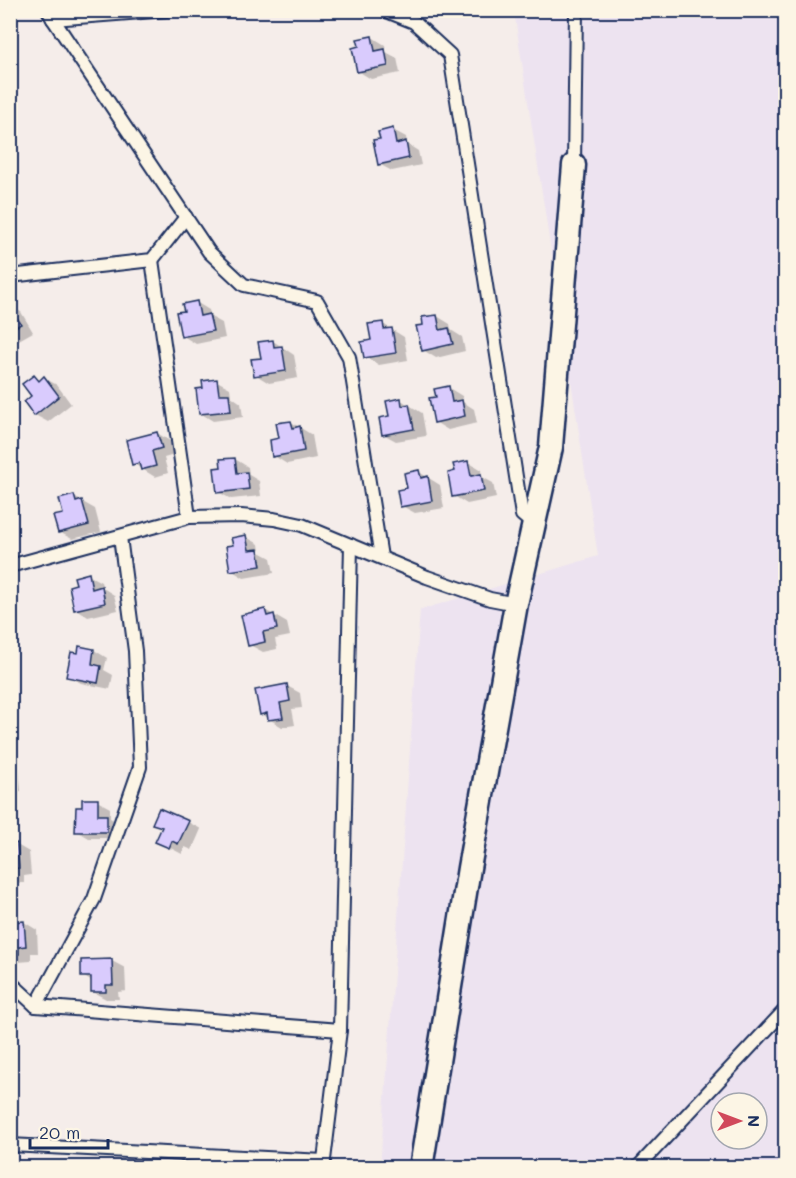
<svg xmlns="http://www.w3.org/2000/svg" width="796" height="1178" font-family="Mali,sans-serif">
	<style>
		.built { fill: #ede3f0; fill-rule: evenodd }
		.shadow { fill: #0003 }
		.building { fill: #d9cbfd; stroke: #1b2f5e; stroke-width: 1.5 }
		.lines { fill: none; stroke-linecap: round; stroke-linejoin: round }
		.service-casing { stroke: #1b2f5e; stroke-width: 16 }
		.minor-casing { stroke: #1b2f5e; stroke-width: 27 }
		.service { stroke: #fcf5e5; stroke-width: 12 }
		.minor { stroke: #fcf5e5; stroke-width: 22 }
	</style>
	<rect width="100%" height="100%" fill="#f5edea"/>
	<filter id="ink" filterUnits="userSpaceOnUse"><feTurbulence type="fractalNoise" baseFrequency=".0167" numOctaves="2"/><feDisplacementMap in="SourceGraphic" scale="12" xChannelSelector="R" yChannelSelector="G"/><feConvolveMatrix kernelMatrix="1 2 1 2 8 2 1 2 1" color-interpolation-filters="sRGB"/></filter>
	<g filter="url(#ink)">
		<path class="built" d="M 514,11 L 785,11 L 785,1167 L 380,1168 L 420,610 L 598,556 ZM 721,1103 L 757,1103 L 757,1139 L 721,1139 Z"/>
		<g class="shadow">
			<polygon points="372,37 385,45 386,52 397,58 400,73 371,79 358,71 360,47"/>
			<polygon points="393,130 406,137 407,144 418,151 421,165 392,171 379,164 382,140"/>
			<polygon points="196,302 209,310 211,317 222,323 225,338 196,344 183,336 186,312"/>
			<polygon points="10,306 21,312 33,332 10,345"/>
			<polygon points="437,316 450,324 451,330 462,337 465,351 436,358 423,350 425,326"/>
			<polygon points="383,324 404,337 408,360 379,365 366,357"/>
			<polygon points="273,341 294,355 298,378 269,383 256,375"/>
			<polygon points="34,377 41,381 44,378 57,385 71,404 48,422 35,415"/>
			<polygon points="217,381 230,388 231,396 241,403 243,417 213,421 200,413 205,389"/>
			<polygon points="449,388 462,396 463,402 474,409 477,423 448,430 435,422 437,398"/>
			<polygon points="401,400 422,413 426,436 396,441 383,434"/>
			<polygon points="291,422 312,435 316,458 287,464 274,456"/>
			<polygon points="157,433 170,441 174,455 164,458 168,473 155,477 134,464"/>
			<polygon points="235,459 248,467 249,475 259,481 261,496 231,499 218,492 223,468"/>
			<polygon points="468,462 481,470 482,477 493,483 496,498 467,504 454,496"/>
			<polygon points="419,472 440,485 444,508 415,513 402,506"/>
			<polygon points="74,497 95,509 101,532 72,539 59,532"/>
			<polygon points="246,537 259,544 260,552 271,558 274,573 244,578 231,570"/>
			<polygon points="88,575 101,582 103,588 114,595 118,610 88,617 76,609 77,585"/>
			<polygon points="265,610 287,623 290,636 275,639 277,649 263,652 250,645"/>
			<polygon points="94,650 107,658 104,670 113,675 110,689 81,683 68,676 79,655"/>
			<polygon points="287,686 300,693 302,708 292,709 295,725 282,727 261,714"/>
			<polygon points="10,763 19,768 21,791 14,792 14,799 10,799"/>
			<polygon points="97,801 110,808 110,818 120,824 120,838 89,838 77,831 84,808"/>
			<polygon points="188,822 201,829 192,850 185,847 182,854 157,841 163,828 154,823"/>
			<polygon points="10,845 17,845 29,852 31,875 24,876 24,883 10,883"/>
			<polygon points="24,922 37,930 38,953 31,953 31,961 18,962 10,957 10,923"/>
			<polygon points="112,961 125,968 126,991 118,992 119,999 106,999 93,992 92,982 83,976"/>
		</g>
		<g class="building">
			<polygon points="372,36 375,51 385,49 388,66 357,72 352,48 359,46 357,39"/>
			<polygon points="393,128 396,144 406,141 409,158 378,165 373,140 380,139 378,132"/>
			<polygon points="197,301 200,316 209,314 213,331 181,337 176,312 184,311 182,304"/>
			<polygon points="10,307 21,324 10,330"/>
			<polygon points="437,315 440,330 449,328 453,344 422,351 416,326 423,325 422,317"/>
			<polygon points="383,322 384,329 392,328 396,353 364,358 361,342 371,340 368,324"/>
			<polygon points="273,340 274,347 282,346 286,371 254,376 251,359 261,358 258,342"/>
			<polygon points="34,375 39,381 44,376 59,396 34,416 24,402 31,396 22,384"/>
			<polygon points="217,379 219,394 229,394 231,411 199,414 196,389 203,388 202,381"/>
			<polygon points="449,386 452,402 462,400 465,416 434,423 429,398 436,397 434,389"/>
			<polygon points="401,398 402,406 409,404 414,429 382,435 379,418 389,416 386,401"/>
			<polygon points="291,421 293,428 300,426 304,451 272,457 270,440 279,438 276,423"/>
			<polygon points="157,432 162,448 152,451 156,466 141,470 139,463 132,465 126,440"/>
			<polygon points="235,458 237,473 247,472 249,489 217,493 214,468 221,467 220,459"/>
			<polygon points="468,461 471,476 481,474 484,491 452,497 448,473 455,471 453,464"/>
			<polygon points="419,470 421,478 428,476 432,501 400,507 397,490 407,488 404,473"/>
			<polygon points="74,495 76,502 82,500 89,525 58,533 53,516 63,514 59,499"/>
			<polygon points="246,535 249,550 258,549 261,566 230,571 226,546 233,545 231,538"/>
			<polygon points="89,573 92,589 102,586 105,603 74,610 69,586 76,584 74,577"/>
			<polygon points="265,609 267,616 274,614 277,629 263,632 265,642 248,646 241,615"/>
			<polygon points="79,646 94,649 92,664 101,666 98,683 66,677 71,652 78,653"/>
			<polygon points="287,684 290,701 280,703 283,718 268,720 267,713 260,715 255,690"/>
			<polygon points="82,799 98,799 98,815 107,815 107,832 75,832 76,807 82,807"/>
			<polygon points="159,808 189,821 178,844 172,841 169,848 155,842 162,827 152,824"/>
			<polygon points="17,843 19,868 11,869 12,876 10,876 10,844"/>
			<polygon points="24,921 26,946 19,947 19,954 10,955 10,922"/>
			<polygon points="112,959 113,985 106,985 106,992 91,992 91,977 81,977 81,960"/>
		</g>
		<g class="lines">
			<defs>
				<g id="service">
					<polyline points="48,10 53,19 167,10"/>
					<polyline points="384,10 414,22 450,55 522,515 535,526"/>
					<polyline points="53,19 209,252 244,285 317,301 349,357 381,557"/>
					<polyline points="574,165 576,10"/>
					<polyline points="152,260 189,517"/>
					<polyline points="10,276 152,260 186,217"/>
					<polyline points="10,566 189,517 241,516 274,519 302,525 427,577 490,599 516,604"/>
					<polyline points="10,982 36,1006 340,1030"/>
					<polyline points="36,1006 94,899 140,767 135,651 120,537"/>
					<polyline points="10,1145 324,1161"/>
					<polyline points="323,1168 340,1030 351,545"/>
					<polyline points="637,1168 786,1009"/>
				</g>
				<polyline id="minor" points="421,1168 469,868 516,604 551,447 574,165"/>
			</defs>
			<use href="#service" class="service-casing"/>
			<use href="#minor" class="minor-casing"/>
			<use href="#service" class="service"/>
			<use href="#minor" class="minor"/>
		</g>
	</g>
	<rect width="796" height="1178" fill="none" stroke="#fcf5e5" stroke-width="36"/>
	<rect x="18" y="18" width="760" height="1142" fill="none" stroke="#1b2f5e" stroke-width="2" filter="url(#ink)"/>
	<g transform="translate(739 1121) rotate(90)"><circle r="28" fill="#fcf5e5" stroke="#a2a6af" stroke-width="1.5"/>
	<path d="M0-4.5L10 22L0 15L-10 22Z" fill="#d1495b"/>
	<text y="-9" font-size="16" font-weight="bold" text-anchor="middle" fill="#1b2f5e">N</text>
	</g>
	<path d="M30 1139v9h78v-9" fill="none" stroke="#1b2f5e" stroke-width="3"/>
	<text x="39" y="1139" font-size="18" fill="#1b2f5e" stroke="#fcf5e5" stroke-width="4.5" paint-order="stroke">20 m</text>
</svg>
